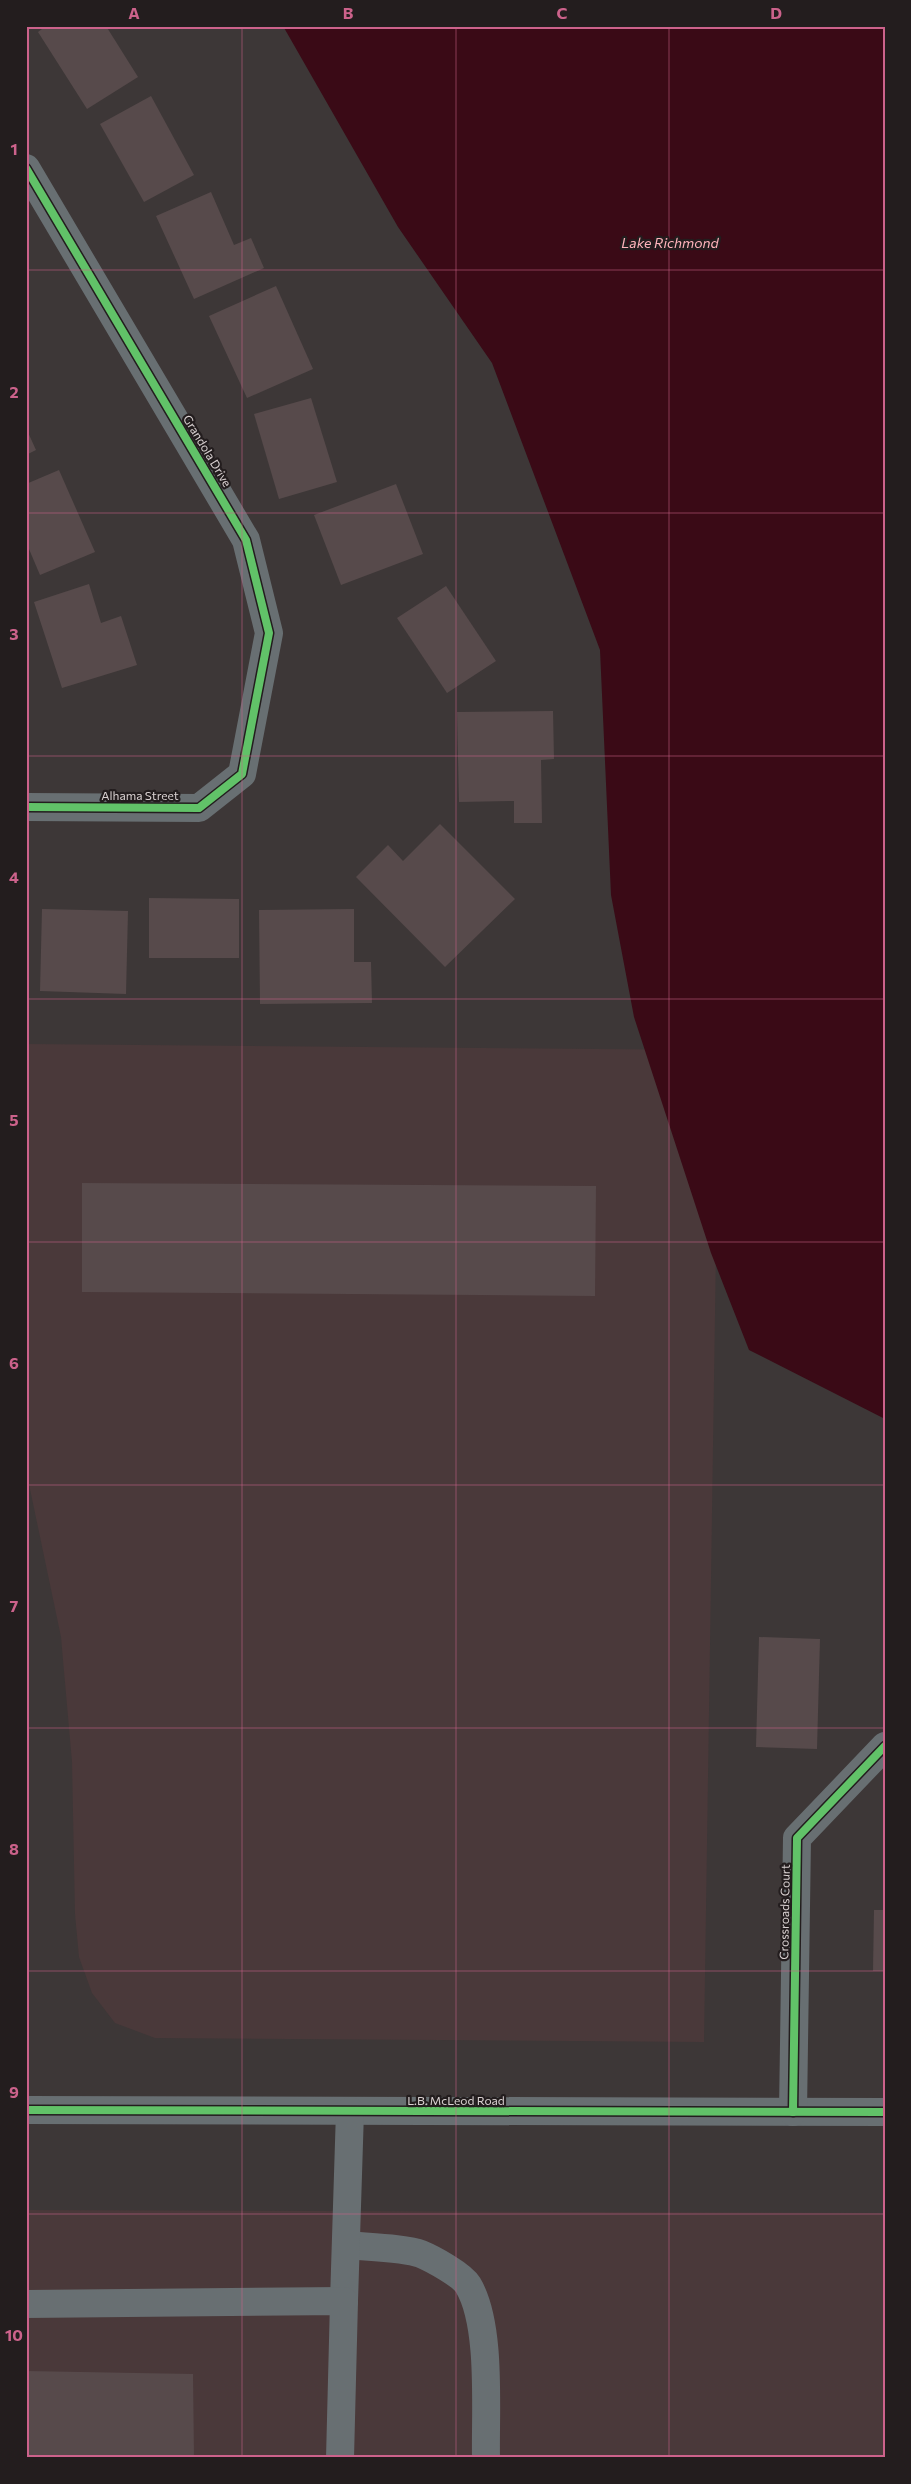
<svg xmlns="http://www.w3.org/2000/svg" width="911" height="2484" font-family="Commissioner,sans-serif">
	<style>
		.built { fill: #4a393a }
		.water { fill: #3a0a16 }
		.building { fill: #574a4b }
		.lines { fill: none; stroke-linecap: round; stroke-linejoin: round }
		.minor { stroke: #686f72; stroke-width: 28 }
		.cycleway-casing { stroke: #231d1e; stroke-width: 11 }
		.cycleway { stroke: #61c268; stroke-width: 8 }
		.grid { fill: none; stroke: #cc628b; stroke-width: 1; stroke-opacity: 0.55 }
		.labels { text-anchor: middle; stroke-width: 4.5; stroke-linejoin: round; paint-order: stroke }
		.street-label { font-size: 12px; fill: #dad2d2; stroke: #231d1e }
		.water-label { font-size: 14px; font-style: italic; fill: #ffb4bc; stroke: #231d1e }
		.neatline { fill: none; stroke: #cc628b; stroke-width: 2 }
		.grid-label { font-size: 16px; text-anchor: middle; font-weight: bold; fill: #cc628b }
	</style>
	<rect width="100%" height="100%" fill="#3d3737"/>
	<g class="built">
		<polygon points="26,1044 719,1050 704,2042 155,2038 115,2023 92,1993 79,1957 75,1914 72,1762 61,1637 26,1470"/>
		<polygon points="26,2210 885,2213 885,2458 26,2458"/>
	</g>
	<polygon class="water" points="283,26 885,26 885,1419 749,1350 711,1253 634,1017 611,895 600,650 492,363 398,227"/>
	<g class="building">
		<polygon points="46,26 106,26 138,77 87,109 38,32"/>
		<polygon points="151,96 194,175 144,202 100,124"/>
		<polygon points="211,192 234,245 251,238 264,268 194,299 156,216"/>
		<polygon points="276,286 313,369 247,398 209,316"/>
		<polygon points="311,398 337,482 279,499 254,414"/>
		<polygon points="26,428 36,450 26,455"/>
		<polygon points="59,470 95,552 40,575 26,542 26,484"/>
		<polygon points="396,484 423,554 341,585 314,515"/>
		<polygon points="89,584 101,623 121,616 137,665 62,688 34,602"/>
		<polygon points="446,586 496,661 447,693 397,618"/>
		<polygon points="553,711 554,759 541,760 542,823 514,823 514,801 459,802 457,712"/>
		<polygon points="440,824 515,899 445,967 356,877 388,845 403,861"/>
		<polygon points="149,898 239,899 239,958 149,958"/>
		<polygon points="42,909 128,911 126,994 40,991"/>
		<polygon points="354,909 354,962 371,962 372,1003 260,1004 259,910"/>
		<polygon points="82,1183 596,1186 595,1296 82,1292"/>
		<polygon points="759,1637 820,1639 817,1749 756,1747"/>
		<polygon points="874,1910 885,1910 885,1971 873,1971"/>
		<polygon points="26,2371 193,2374 194,2458 26,2458"/>
	</g>
	<g class="lines">
		<g class="minor">
			<polyline points="26,168 246,540 269,633 242,774 199,808 26,807"/>
			<polyline points="26,2110 885,2112"/>
			<polyline points="793,2112 797,1838 885,1746"/>
			<path d="M 346,2245 C 365,2247 406,2248 421,2254 C 433,2259 462,2275 468,2285 C 492,2325 485,2411 486,2458"/>
			<polyline points="344,2301 350,2111"/>
			<polyline points="26,2304 344,2301 340,2458"/>
		</g>
		<defs>
			<g id="cycleway">
				<polyline points="26,168 246,540 269,633 242,774 199,808 26,807"/>
				<polyline points="26,2110 885,2112"/>
				<polyline points="793,2112 797,1838 885,1746"/>
			</g>
		</defs>
		<use href="#cycleway" class="cycleway-casing"/>
		<use href="#cycleway" class="cycleway"/>
	</g>
	<path class="grid" d="M 242,26 L 242,2458M 456,26 L 456,2458M 669,26 L 669,2458M 26,270 L 885,270M 26,513 L 885,513M 26,756 L 885,756M 26,999 L 885,999M 26,1242 L 885,1242M 26,1485 L 885,1485M 26,1728 L 885,1728M 26,1971 L 885,1971M 26,2214 L 885,2214"/>
	<g class="labels">
		<g class="street-label">
			<text transform="translate(207 451) rotate(59)" y="4">Grandola Drive</text>
			<text x="140" y="800">Alhama Street</text>
			<text transform="translate(785 1912) rotate(-89)" y="4">Crossroads Court</text>
			<text x="456" y="2105">L.B. McLeod Road</text>
		</g>
		<g class="water-label">
			<text x="670" y="248">Lake Richmond</text>
		</g>
	</g>
	<rect width="911" height="2484" fill="none" stroke="#231d1e" stroke-width="55"/>
	<rect x="28" y="28" width="856" height="2428" class="neatline"/>
	<g class="grid-label">
		<text x="134" y="19">A</text>
		<text x="348" y="19">B</text>
		<text x="562" y="19">C</text>
		<text x="776" y="19">D</text>
		<text x="14" y="155">1</text>
		<text x="14" y="398">2</text>
		<text x="14" y="640">3</text>
		<text x="14" y="883">4</text>
		<text x="14" y="1126">5</text>
		<text x="14" y="1369">6</text>
		<text x="14" y="1612">7</text>
		<text x="14" y="1855">8</text>
		<text x="14" y="2098">9</text>
		<text x="14" y="2341">10</text>
	</g>
</svg>
